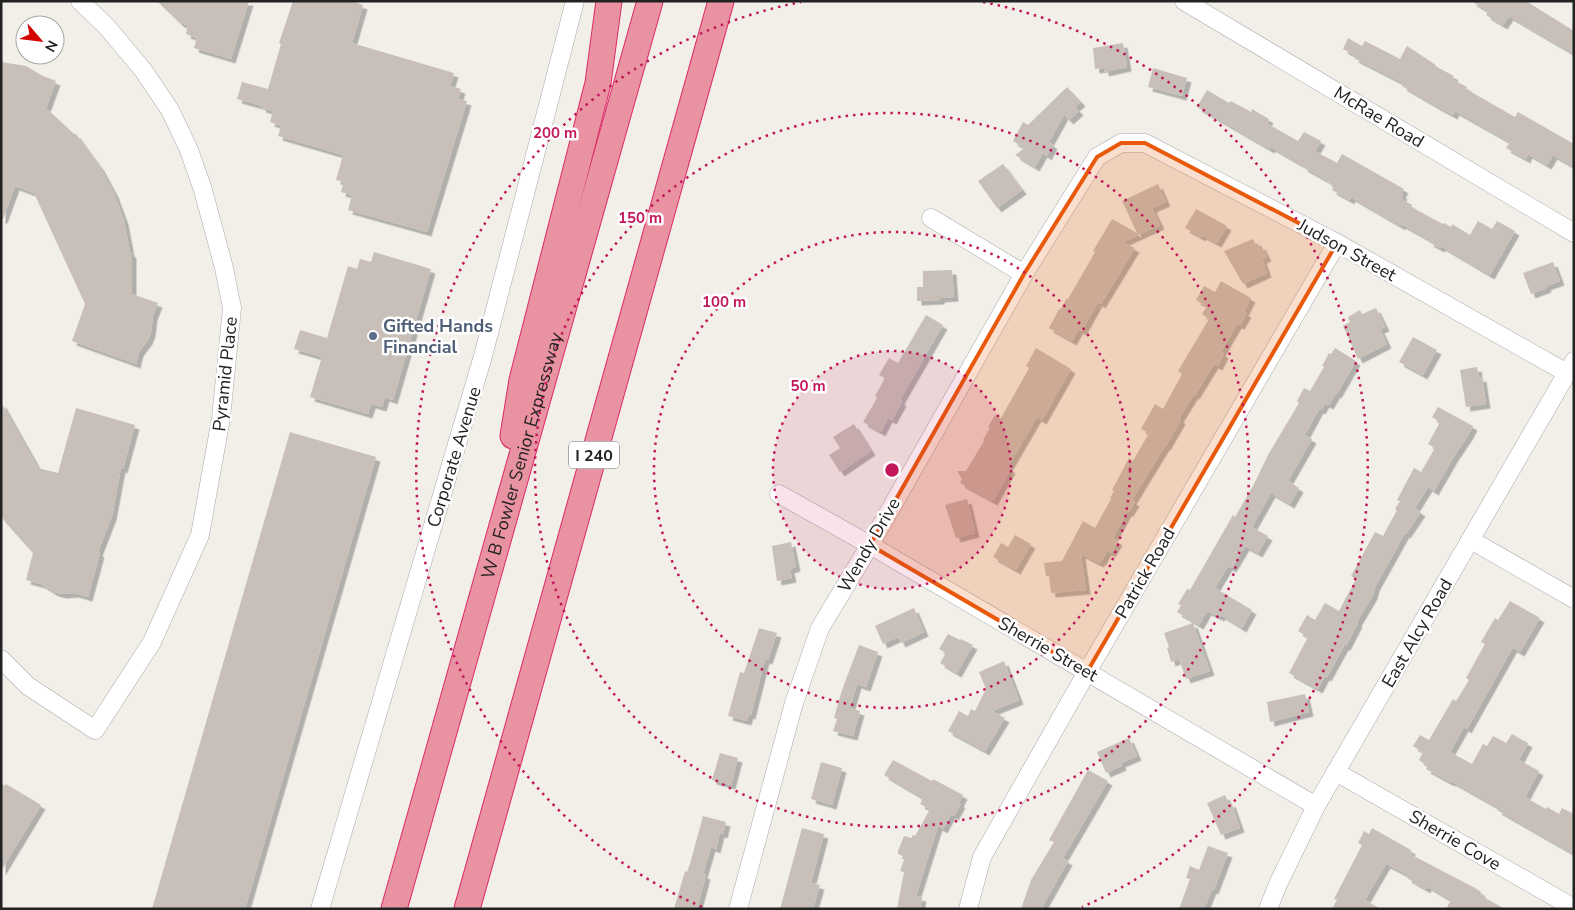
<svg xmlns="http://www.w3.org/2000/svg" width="1575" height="910" font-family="'Nunito Sans',sans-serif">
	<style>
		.building { fill: #c7bfb8; filter: url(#shadow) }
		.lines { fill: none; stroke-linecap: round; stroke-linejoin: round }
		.minor-casing { stroke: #a9a9a9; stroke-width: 19 }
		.highway-casing { stroke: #dc2a67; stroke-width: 27 }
		.minor { stroke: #fff; stroke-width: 18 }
		.highway { stroke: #e892a2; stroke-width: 25 }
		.marked { fill: #e8590c; fill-opacity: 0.2; stroke: #e8590c; stroke-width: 4; stroke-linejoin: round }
		.ring { fill: none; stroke: #c2185b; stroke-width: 2.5; stroke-dasharray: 2.5 5 }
		.service-dot { fill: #5c6f8a; stroke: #fff; stroke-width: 2 }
		.labels { text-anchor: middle; stroke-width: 5; stroke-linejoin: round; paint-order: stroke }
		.shield { fill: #fff; stroke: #646464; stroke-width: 1 }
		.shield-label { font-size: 16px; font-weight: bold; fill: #222 }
		.street-label { font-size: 18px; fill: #222; stroke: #fff }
		.service-label { font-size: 18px; font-weight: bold; fill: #4e5e75; stroke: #fff; text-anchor: start }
		.centre { fill: #c2185b; stroke: #fff; stroke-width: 2.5 }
		.ring-label { font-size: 15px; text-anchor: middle; font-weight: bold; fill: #c2185b; stroke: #fff; stroke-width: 5; stroke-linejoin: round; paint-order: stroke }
	</style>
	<defs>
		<filter id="shadow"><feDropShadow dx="4.5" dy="4.5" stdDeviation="0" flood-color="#0004"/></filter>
	</defs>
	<rect width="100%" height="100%" fill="#f2efe9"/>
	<g class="building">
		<polygon points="157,1 249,1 231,59 194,48 197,38 186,34 188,25 180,23"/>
		<polygon points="293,1 351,1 363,5 352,43 454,73 450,86 461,89 458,99 467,101 427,232 348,210 352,195 341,192 344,182 336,180 343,155 278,136 281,126 270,122 273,111 261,108 262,106 237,99 242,82 268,89 281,44 279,43"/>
		<polygon points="1471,1 1526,1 1574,31 1574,54 1509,16 1503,25 1486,15 1488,11"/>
		<polygon points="1348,38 1362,46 1365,41 1400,59 1407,46 1436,65 1435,66 1454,76 1452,79 1467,87 1466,89 1515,117 1518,112 1574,144 1574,167 1553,155 1547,165 1528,154 1526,159 1506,148 1510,142 1455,111 1453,115 1438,107 1402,86 1403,83 1354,58 1356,56 1343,49"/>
		<polygon points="1123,43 1127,67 1104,72 1104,68 1095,69 1093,48"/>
		<polygon points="1,62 26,66 43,76 56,81 46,108 74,134 76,134 100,167 114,193 124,220 130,252 132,254 132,294 158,303 153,316 151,332 148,340 139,352 136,364 72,341 85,304 34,193 15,186 3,219 1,219"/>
		<polygon points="1153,68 1187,78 1182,96 1148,87"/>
		<polygon points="1067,87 1081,102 1075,107 1079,111 1069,120 1064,115 1049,142 1053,145 1047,156 1043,153 1035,167 1015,155 1025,148 1013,141 1023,122 1028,125"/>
		<polygon points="1207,90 1229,103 1231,101 1251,112 1252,109 1269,119 1267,122 1268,124 1298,141 1304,132 1321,141 1315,151 1337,163 1342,154 1404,189 1401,194 1403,195 1401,199 1412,205 1411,207 1443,224 1444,223 1451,227 1452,224 1470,235 1478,221 1492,229 1497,221 1515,231 1490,275 1441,246 1440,248 1429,242 1430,240 1401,224 1401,226 1351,197 1350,200 1332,190 1334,186 1327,182 1328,181 1303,167 1304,166 1271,147 1270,149 1197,107"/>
		<polygon points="1003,164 1022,190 997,208 978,181"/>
		<polygon points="1158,184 1166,202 1152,208 1160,225 1123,242 1135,248 1101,304 1098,302 1082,331 1079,329 1072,341 1049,328 1059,309 1060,310 1067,298 1068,299 1095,252 1093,251 1112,219 1137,233 1122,201"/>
		<polygon points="1196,209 1227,226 1217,243 1202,235 1201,237 1185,228"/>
		<polygon points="1253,239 1257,247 1261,245 1267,257 1262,259 1267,273 1243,284 1224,251"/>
		<polygon points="374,252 431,269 393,400 385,397 382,407 371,404 368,414 310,397 322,357 294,349 300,330 327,338 348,266 357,269 360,259 371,262"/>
		<polygon points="1553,262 1560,281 1546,286 1547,288 1531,294 1523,273"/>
		<polygon points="952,270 954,297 940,298 940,300 917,301 917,287 923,287 923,271"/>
		<polygon points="1221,281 1251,298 1244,312 1247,313 1240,325 1237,324 1221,352 1224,354 1218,366 1214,364 1195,395 1194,394 1179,418 1181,420 1166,446 1165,446 1132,500 1135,502 1129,512 1127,512 1113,538 1118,541 1111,553 1107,551 1101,562 1100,561 1099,563 1081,554 1086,590 1051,593 1049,576 1046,576 1044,563 1062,561 1083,521 1095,528 1111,499 1110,498 1114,491 1112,490 1129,458 1133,461 1149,433 1141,429 1155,404 1163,409 1182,374 1178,371 1209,319 1202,314 1207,306 1196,300 1204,286 1215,292"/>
		<polygon points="1376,308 1385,327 1380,329 1387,344 1358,359 1343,326 1350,322 1348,317 1360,310 1362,314"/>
		<polygon points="926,315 943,325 900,400 902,402 892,420 888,418 881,432 863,422 877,398 875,396 885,378 879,375 889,358 898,363"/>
		<polygon points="1413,337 1437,350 1423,375 1399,362"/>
		<polygon points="1036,348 1071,369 1042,420 1037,417 1008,467 1011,469 993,501 960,483 962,479 957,471 966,471 984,441 983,440 990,428 988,427 995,415 1001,418 1029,368 1026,366"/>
		<polygon points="1335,348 1356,361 1337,394 1336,393 1329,405 1325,403 1321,410 1319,409 1305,435 1312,439 1288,481 1299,488 1290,504 1271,493 1252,527 1268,536 1258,553 1245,546 1232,568 1228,566 1215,588 1252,610 1242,628 1221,615 1220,617 1207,611 1199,625 1177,612 1181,605 1178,604 1187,589 1190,590 1233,515 1235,517 1254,484 1268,455 1299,403 1297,401 1304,388 1310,391 1324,367 1322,366 1329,353 1331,354"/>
		<polygon points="1477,367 1479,378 1482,377 1486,404 1466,407 1460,370"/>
		<polygon points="1,402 38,468 58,473 76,408 135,425 123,469 121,468 112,516 98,552 100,553 88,597 74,593 62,594 54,592 41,584 26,580 33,553 6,523 1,516"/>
		<polygon points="1438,407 1473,426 1469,434 1453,458 1434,491 1428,487 1415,508 1421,512 1406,534 1405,533 1375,587 1373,595 1357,622 1358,623 1346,646 1344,646 1327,677 1325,676 1318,689 1289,673 1308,637 1298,631 1307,615 1315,620 1325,603 1339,611 1356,579 1351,576 1375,532 1383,536 1397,510 1395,509 1400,501 1397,500 1414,468 1421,472 1435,448 1428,444 1440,422 1432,417"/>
		<polygon points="854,424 871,451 840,472 829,455 840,448 833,437"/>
		<polygon points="290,432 376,457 245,909 152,909"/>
		<polygon points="967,499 975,533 956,538 945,505"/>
		<polygon points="1015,535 1031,544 1016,570 993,557 1001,543 1008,547"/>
		<polygon points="791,542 796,567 790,569 792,578 777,581 772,546"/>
		<polygon points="1510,601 1540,618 1520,652 1513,648 1512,649 1467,729 1464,727 1450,752 1472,764 1483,744 1487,746 1493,736 1506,743 1512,734 1528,743 1519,760 1539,771 1525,797 1546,809 1547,807 1559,814 1562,808 1574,814 1574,854 1497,810 1499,808 1451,781 1450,782 1426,769 1428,766 1419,760 1423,752 1413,746 1420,735 1429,740 1453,699 1456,701 1469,680 1466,678 1485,644 1481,642 1495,618 1498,620"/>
		<polygon points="914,608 924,632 901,643 898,637 883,644 875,626"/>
		<polygon points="1193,623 1210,671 1186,679 1179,659 1171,662 1167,648 1169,647 1164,633"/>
		<polygon points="759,628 777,633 768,660 765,659 751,715 749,714 747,721 728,716 740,672 744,673"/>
		<polygon points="948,634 960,640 961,639 973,645 957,673 940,663 946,653 939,649"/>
		<polygon points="859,645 878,652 866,687 857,684 850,708 860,711 853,736 833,731 837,719 834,718 842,690"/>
		<polygon points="1004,661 1019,700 992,711 1005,718 985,751 948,731 959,711 968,716 971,709 975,711 986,689 979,672"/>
		<polygon points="1305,694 1309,712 1270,722 1267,702"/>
		<polygon points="1129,738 1137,756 1121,763 1122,766 1106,773 1097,752"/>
		<polygon points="720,753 738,758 731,785 712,780"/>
		<polygon points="893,760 932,781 933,779 963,795 959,803 961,804 954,816 951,814 943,829 938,826 916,896 922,897 920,909 897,909 904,872 900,871 905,857 898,854 898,851 904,836 912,838 912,835 915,836 930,809 920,804 923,798 884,775"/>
		<polygon points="821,762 842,768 832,805 811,799"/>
		<polygon points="1088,770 1108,781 1063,858 1068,861 1041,909 1021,909 1031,880 1054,842 1049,840"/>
		<polygon points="1,783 5,786 6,784 41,805 1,871"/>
		<polygon points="1225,795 1229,804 1231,802 1240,828 1221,835 1207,803"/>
		<polygon points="703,816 726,822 723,834 720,833 716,849 711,847 703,874 706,875 697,909 674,909 685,871 687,872 690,864"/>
		<polygon points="802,828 824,834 811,883 820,885 813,909 780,909"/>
		<polygon points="1372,828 1411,850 1410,854 1475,888 1481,892 1480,894 1486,897 1485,898 1505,909 1446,909 1451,900 1427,886 1426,889 1407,878 1408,875 1386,864 1365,900 1381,909 1332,909 1337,900 1334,899 1362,845 1358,843 1364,831 1369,834"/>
		<polygon points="1208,846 1228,853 1214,890 1212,889 1204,909 1179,909 1190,879 1186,878 1190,866 1199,870"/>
	</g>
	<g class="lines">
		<defs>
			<g id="minor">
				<polyline points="1184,1 1574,233"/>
				<polyline points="931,218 1024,274"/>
				<polyline points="779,494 870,545 1316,806"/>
				<polyline points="1471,540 1574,599"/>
				<polyline points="1,659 28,686 95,730 152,642 200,535 221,418 232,308 224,268 203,190 189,150 170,110 143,70 107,27 80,1"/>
				<polyline points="1336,772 1574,908"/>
				<polyline points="320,909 483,356 575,1"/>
				<polyline points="738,909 794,703 820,628 870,545 1024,274 1097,157 1121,143 1145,143 1337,243 1567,373"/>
				<polyline points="968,909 982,857 1087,672 1337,243"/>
				<polyline points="1268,909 1278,884 1316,806 1574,361"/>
			</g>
			<g id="highway">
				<polyline points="513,436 522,380 598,83 609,1"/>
				<path id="s1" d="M 394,909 L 650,1"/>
				<polyline points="467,909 721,1"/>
			</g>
		</defs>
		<use href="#minor" class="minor-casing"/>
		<use href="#highway" class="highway-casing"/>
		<use href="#minor" class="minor"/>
		<use href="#highway" class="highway"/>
	</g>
	<path class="marked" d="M 1121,143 L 1145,143 L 1337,243 L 1087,672 L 870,545 L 1024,274 L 1097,157 Z"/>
	<circle cx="892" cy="470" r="119" fill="#c2185b" fill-opacity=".12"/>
	<g class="ring">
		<circle cx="892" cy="470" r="119"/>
		<circle cx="892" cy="470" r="238"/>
		<circle cx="892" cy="470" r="357"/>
		<path d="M702 907A477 477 0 0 1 801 2M983 2A477 477 0 0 1 1082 907"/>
	</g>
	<circle class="service-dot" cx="373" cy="336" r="5"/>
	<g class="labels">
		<rect class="shield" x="569" y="441.5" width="50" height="27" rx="4"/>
		<g class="shield-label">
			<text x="594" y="461">I 240</text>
		</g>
		<g class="street-label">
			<text transform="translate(1379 117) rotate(31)" y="6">McRae Road</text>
			<text transform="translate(1347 250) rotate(29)" y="6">Judson Street</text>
			<text transform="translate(225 374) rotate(-84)" y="6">Pyramid Place</text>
			<text dy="6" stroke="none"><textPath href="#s1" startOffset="471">W B Fowler Senior Expressway</textPath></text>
			<text transform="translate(454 457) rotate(-73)" y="6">Corporate Avenue</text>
			<text transform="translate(869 545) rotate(-60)" y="6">Wendy Drive</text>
			<text transform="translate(1145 573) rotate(-60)" y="6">Patrick Road</text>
			<text transform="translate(1417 633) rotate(-60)" y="6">East Alcy Road</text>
			<text transform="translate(1048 649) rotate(30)" y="6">Sherrie Street</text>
			<text transform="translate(1455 840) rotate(30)" y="6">Sherrie Cove</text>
		</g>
		<g class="service-label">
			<text x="383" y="332">Gifted Hands<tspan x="383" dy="21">Financial</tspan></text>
		</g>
	</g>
	<circle cx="892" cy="470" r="8" class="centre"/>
	<g class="ring-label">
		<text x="555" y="138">200 m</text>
		<text x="640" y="223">150 m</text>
		<text x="724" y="307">100 m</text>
		<text x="808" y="391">50 m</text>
	</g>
	<rect width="1575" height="910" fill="none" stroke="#222222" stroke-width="5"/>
	<g transform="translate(40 40) rotate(118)"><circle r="24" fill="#ffffff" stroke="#a7a7a7"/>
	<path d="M0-4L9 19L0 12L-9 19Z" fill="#d40000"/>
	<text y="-8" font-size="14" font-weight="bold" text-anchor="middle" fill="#222222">N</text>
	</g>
</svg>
